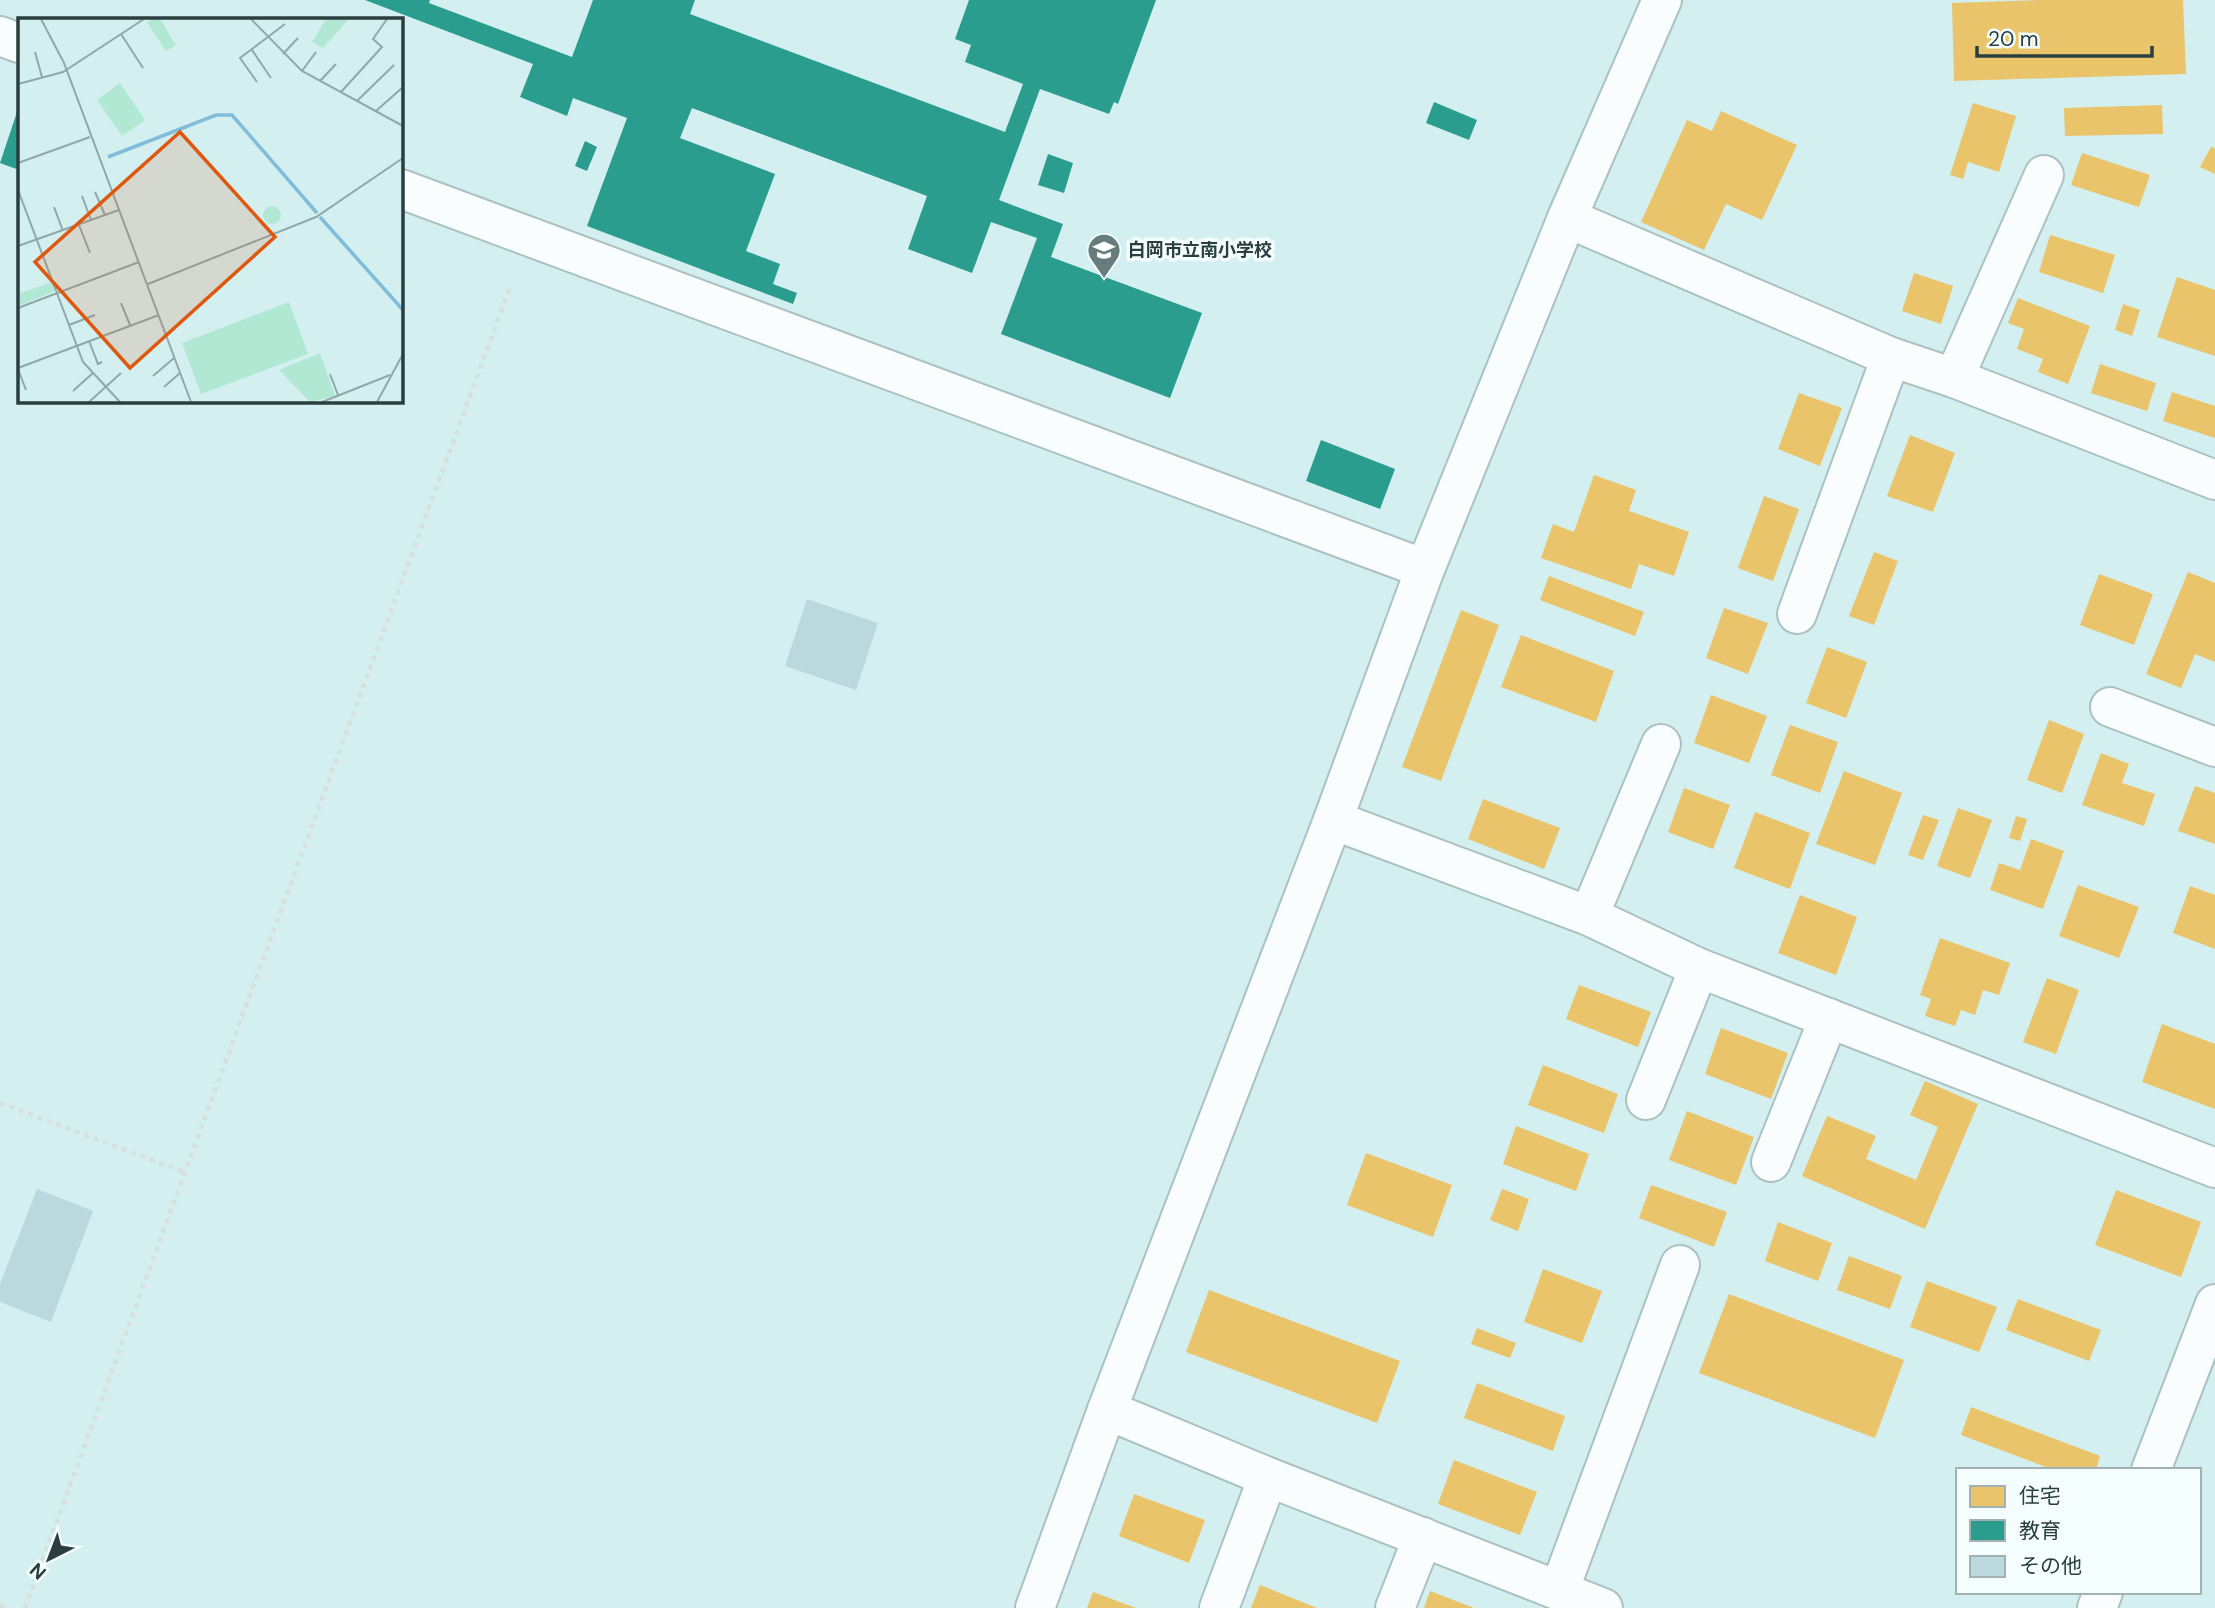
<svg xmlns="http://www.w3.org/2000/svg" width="2215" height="1608" font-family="'DM Sans','Noto Sans JP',sans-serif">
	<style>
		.homes { fill: #e9c46a }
		.schools { fill: #2a9d8f }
		.building { fill: #bad9de }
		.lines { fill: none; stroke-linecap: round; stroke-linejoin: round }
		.minor-casing { stroke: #acc1c1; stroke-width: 42 }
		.path { stroke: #d7dfe0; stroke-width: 4.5; stroke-dasharray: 5 5; stroke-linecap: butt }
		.minor { stroke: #f9fdfd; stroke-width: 38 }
		.labels { text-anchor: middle; stroke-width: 7; stroke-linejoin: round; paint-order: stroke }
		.poi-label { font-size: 18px; font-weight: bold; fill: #2a3e3f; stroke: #f5fefe; text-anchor: start }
		.inset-river { fill: none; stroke: #81bcda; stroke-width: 3.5 }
		.inset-road { fill: none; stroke: #90a8a9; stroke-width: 2 }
		.view { fill: #de580f; fill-opacity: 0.15; stroke: #de580f; stroke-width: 3.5 }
		.inset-edge { fill: none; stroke: #2a3e3f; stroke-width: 3.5 }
	</style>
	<rect width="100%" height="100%" fill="#d4eff0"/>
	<g class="homes">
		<polygon points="2038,0 2183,0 2186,74 1954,81 1952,3"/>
		<polygon points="1973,103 2016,116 1999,172 1968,162 1963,179 1950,175"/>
		<polygon points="2162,105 2163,134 2065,136 2064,108"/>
		<polygon points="1721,111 1797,145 1762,220 1726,204 1704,250 1641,222 1687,120 1712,131"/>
		<polygon points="2211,147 2215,148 2215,174 2200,167"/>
		<polygon points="2082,153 2150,175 2139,207 2071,185"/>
		<polygon points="2050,235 2115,255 2103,293 2039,272"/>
		<polygon points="1914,273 1953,286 1941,324 1902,311"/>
		<polygon points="2177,277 2215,290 2215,356 2157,337"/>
		<polygon points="2018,298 2090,326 2068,384 2038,372 2043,359 2017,349 2024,329 2008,323"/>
		<polygon points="2123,304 2140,310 2132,336 2115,330"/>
		<polygon points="2100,364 2156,383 2147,411 2091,393"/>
		<polygon points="2172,392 2215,406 2215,438 2163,421"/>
		<polygon points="1799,393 1842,408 1820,466 1778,449"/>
		<polygon points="1910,435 1955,453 1933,512 1887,496"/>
		<polygon points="1594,475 1636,490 1629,511 1689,532 1674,576 1639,564 1631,589 1541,558 1553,524 1574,532"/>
		<polygon points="1764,496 1799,509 1773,581 1738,568"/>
		<polygon points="1874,552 1898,561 1874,625 1849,616"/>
		<polygon points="2188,572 2215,583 2215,662 2195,654 2181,688 2146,674"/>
		<polygon points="2099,574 2153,594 2134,645 2080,625"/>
		<polygon points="1549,576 1644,612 1635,636 1540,600"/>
		<polygon points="1724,608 1768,623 1748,674 1706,658"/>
		<polygon points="1461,610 1499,625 1441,781 1402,767"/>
		<polygon points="1521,635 1614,671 1596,722 1501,687"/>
		<polygon points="1827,647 1867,662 1846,718 1806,703"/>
		<polygon points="1711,695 1767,716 1749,763 1694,743"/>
		<polygon points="2049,720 2084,734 2062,793 2027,780"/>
		<polygon points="1790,725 1838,742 1820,793 1771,775"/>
		<polygon points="2101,753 2129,764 2122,783 2155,794 2144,826 2082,805"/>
		<polygon points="1844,771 1902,793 1875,865 1816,844"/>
		<polygon points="2195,786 2215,793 2215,844 2178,831"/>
		<polygon points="1684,788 1730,805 1713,849 1668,832"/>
		<polygon points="1483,799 1560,828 1544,869 1468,839"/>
		<polygon points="1958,808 1992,820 1970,878 1937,866"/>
		<polygon points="1755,812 1810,833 1790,889 1734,868"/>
		<polygon points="1923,815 1939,820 1923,860 1908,855"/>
		<polygon points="2016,816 2027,819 2020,841 2009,838"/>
		<polygon points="2031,839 2064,851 2043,909 1990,890 1999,863 2020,870"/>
		<polygon points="2078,885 2139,907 2119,958 2059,936"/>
		<polygon points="2190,886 2215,895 2215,949 2173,933"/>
		<polygon points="1800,895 1857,917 1836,975 1778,953"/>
		<polygon points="1940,938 2010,963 1999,995 1983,990 1975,1015 1961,1010 1955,1026 1925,1016 1931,999 1920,995"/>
		<polygon points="2047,978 2079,990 2056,1054 2023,1042"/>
		<polygon points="1579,985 1651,1012 1638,1047 1566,1019"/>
		<polygon points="2162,1024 2215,1044 2215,1109 2142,1082"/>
		<polygon points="1721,1028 1788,1053 1771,1099 1705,1074"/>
		<polygon points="1543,1065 1618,1094 1604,1133 1528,1105"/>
		<polygon points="1925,1081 1978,1104 1925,1229 1802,1176 1827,1116 1876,1136 1866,1159 1916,1180 1938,1127 1910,1115"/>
		<polygon points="1687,1111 1754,1137 1736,1185 1669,1160"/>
		<polygon points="1516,1126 1589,1154 1576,1191 1503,1164"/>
		<polygon points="1366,1153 1452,1185 1433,1237 1347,1205"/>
		<polygon points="1651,1185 1727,1212 1714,1247 1639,1218"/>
		<polygon points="1502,1189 1529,1199 1518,1231 1490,1220"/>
		<polygon points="2116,1190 2201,1222 2181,1277 2095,1245"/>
		<polygon points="1778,1222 1832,1243 1818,1281 1765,1261"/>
		<polygon points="1849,1256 1902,1276 1890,1309 1837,1290"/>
		<polygon points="1543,1269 1602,1291 1582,1343 1524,1322"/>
		<polygon points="1927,1281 1997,1307 1979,1352 1910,1327"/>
		<polygon points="1209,1290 1400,1361 1377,1423 1186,1352"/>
		<polygon points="1729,1294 1904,1360 1875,1438 1699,1373"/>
		<polygon points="2018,1299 2101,1330 2089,1361 2006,1330"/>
		<polygon points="1477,1328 1516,1343 1510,1358 1471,1344"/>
		<polygon points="1477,1383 1565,1416 1553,1451 1464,1418"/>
		<polygon points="1971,1407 2100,1456 2096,1470 2054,1470 1961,1435"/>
		<polygon points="1454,1460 1537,1492 1520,1535 1438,1504"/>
		<polygon points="1134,1494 1205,1520 1189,1563 1119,1536"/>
		<polygon points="1260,1585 1317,1608 1251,1608"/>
		<polygon points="1430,1591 1474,1608 1424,1608"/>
		<polygon points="1093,1592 1136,1608 1087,1608"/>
	</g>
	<g class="schools">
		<polygon points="365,0 430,0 429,3 572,57 593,0 695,0 690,14 1005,132 1023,84 965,62 971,45 955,39 969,0 1156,0 1118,104 1114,102 1109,114 1040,89 999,200 1063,224 1051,257 1202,313 1170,398 1001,334 1037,238 991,222 972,273 908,249 927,196 692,108 680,138 775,174 746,251 780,264 773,284 797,293 793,304 587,226 627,118 573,98 567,116 520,97 533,64"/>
		<polygon points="1434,102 1477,120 1469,140 1426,123"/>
		<polygon points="19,106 19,170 0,163"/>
		<polygon points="585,141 597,147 587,171 575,166"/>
		<polygon points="1048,154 1073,163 1064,193 1038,185"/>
		<polygon points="1321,440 1395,469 1380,509 1306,481"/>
	</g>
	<g class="building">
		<polygon points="807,599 878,623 856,690 785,666"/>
		<polygon points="37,1189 93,1211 51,1322 0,1302 0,1284"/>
	</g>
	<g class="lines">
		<defs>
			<g id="minor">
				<polyline points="0,36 19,43"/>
				<polyline points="401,189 1425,569"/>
				<polyline points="1567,218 1891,357 1954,378 2215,480"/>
				<polyline points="1954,378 2044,175"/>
				<polyline points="1797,614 1891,357"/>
				<polyline points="2110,707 2215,747"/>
				<polyline points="1333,820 1589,916 1699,968 2215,1168"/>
				<polyline points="1589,916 1661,744"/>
				<polyline points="1646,1100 1699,968"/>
				<polyline points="1771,1162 1829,1018"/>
				<polyline points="1107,1410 1268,1477 1603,1608"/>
				<polyline points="2151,1470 2215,1304"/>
				<polyline points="1559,1591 1680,1265"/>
				<polyline points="1035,1608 1107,1410 1333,820 1425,569 1567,218 1662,0"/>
				<polyline points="1219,1608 1268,1477"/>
				<polyline points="1395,1608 1423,1537"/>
				<polyline points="2097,1608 2103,1592"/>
			</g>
		</defs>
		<use href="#minor" class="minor-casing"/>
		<g class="path">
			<polyline points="0,1103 184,1172"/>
			<polyline points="0,1605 9,1608"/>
			<polyline points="25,1608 511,284"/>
		</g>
		<use href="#minor" class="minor"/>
	</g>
	<defs>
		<symbol id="school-pin" viewBox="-11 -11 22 30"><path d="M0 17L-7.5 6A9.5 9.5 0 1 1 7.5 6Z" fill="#667c7d" stroke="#f5fefe"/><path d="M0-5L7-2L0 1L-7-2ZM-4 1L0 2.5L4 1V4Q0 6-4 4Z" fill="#fff"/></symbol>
	</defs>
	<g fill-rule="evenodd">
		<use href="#school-pin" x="1085" y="231" width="38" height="52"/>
	</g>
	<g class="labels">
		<g class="poi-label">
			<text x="1128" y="256">白岡市立南小学校</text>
		</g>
	</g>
	<g transform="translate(18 18)">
		<rect width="385" height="385" fill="#d4eff0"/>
		<path d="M 134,1 L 142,1 L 158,27 L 148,33 L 129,4 ZM 308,1 L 331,1 L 305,30 L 294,24 ZM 102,65 L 127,102 L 104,118 L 79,82 ZM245 197a9 9 0 1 1 18 0a9 9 0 1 1-18 0ZM 34,264 L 37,273 L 3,287 L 0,276 ZM 271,284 L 290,336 L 183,376 L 164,325 ZM 302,335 L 317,378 L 292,384 L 261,352 Z" fill="#b1e8d4"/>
		<path class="inset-river" d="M 90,139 L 198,97 L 214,97 L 299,195M 302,199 L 385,292"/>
		<path class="inset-road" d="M 23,1 L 46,45 L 173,384M 233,1 L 284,53 L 385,108M 103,16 L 125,50M 234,32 L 253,60M 17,34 L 24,59M 265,36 L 280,20M 284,53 L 298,34M 302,63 L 318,46M 239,64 L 222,40 L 267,6M 0,66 L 45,54 L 126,1M 323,74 L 364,29 L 355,21 L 369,1M 339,83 L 376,47M 358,93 L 385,69M 0,145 L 72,119M 0,172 L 65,344 L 102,384M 77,174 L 87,197M 64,178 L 73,202M 36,189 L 45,213M 61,207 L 72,235M 0,228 L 101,192M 130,266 L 298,199 L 385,140M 103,285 L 112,307M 0,290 L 121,244M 51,307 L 77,297M 71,323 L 80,346 L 84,344M 0,350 L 141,297M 0,351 L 8,372M 312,356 L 320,377M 135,358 L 156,340M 146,369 L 162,355M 55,373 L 75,355M 71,384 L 103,355M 304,384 L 372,357M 359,384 L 385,336"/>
		<path class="view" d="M 162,114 L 257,219 L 112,350 L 17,244 Z"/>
		<rect width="385" height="385" class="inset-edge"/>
	</g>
	<rect x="1956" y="1468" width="245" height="126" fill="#f5fefe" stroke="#a4b1b2" stroke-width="2"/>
	<rect x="1970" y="1486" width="35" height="21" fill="#e9c46a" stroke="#a4b1b2" stroke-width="2"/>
	<text x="2019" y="1503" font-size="21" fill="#2a3e3f">住宅</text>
	<rect x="1970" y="1520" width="35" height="21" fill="#2a9d8f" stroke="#a4b1b2" stroke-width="2"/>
	<text x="2019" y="1538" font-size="21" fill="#2a3e3f">教育</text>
	<rect x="1970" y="1556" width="35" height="21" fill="#bad9de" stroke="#a4b1b2" stroke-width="2"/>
	<text x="2019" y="1573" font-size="21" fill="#2a3e3f">その他</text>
	<g transform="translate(49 1559) rotate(222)" stroke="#f5fefe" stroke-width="5" paint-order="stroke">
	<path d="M0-5L12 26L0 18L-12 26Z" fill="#2a3e3f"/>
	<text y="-10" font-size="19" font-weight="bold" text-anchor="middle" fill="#2a3e3f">N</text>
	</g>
	<path d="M1977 46v10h175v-10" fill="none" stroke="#2a3e3f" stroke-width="3.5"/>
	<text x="1988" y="46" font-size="21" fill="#2a3e3f" stroke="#f5fefe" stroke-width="5" paint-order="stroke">20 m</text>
</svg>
